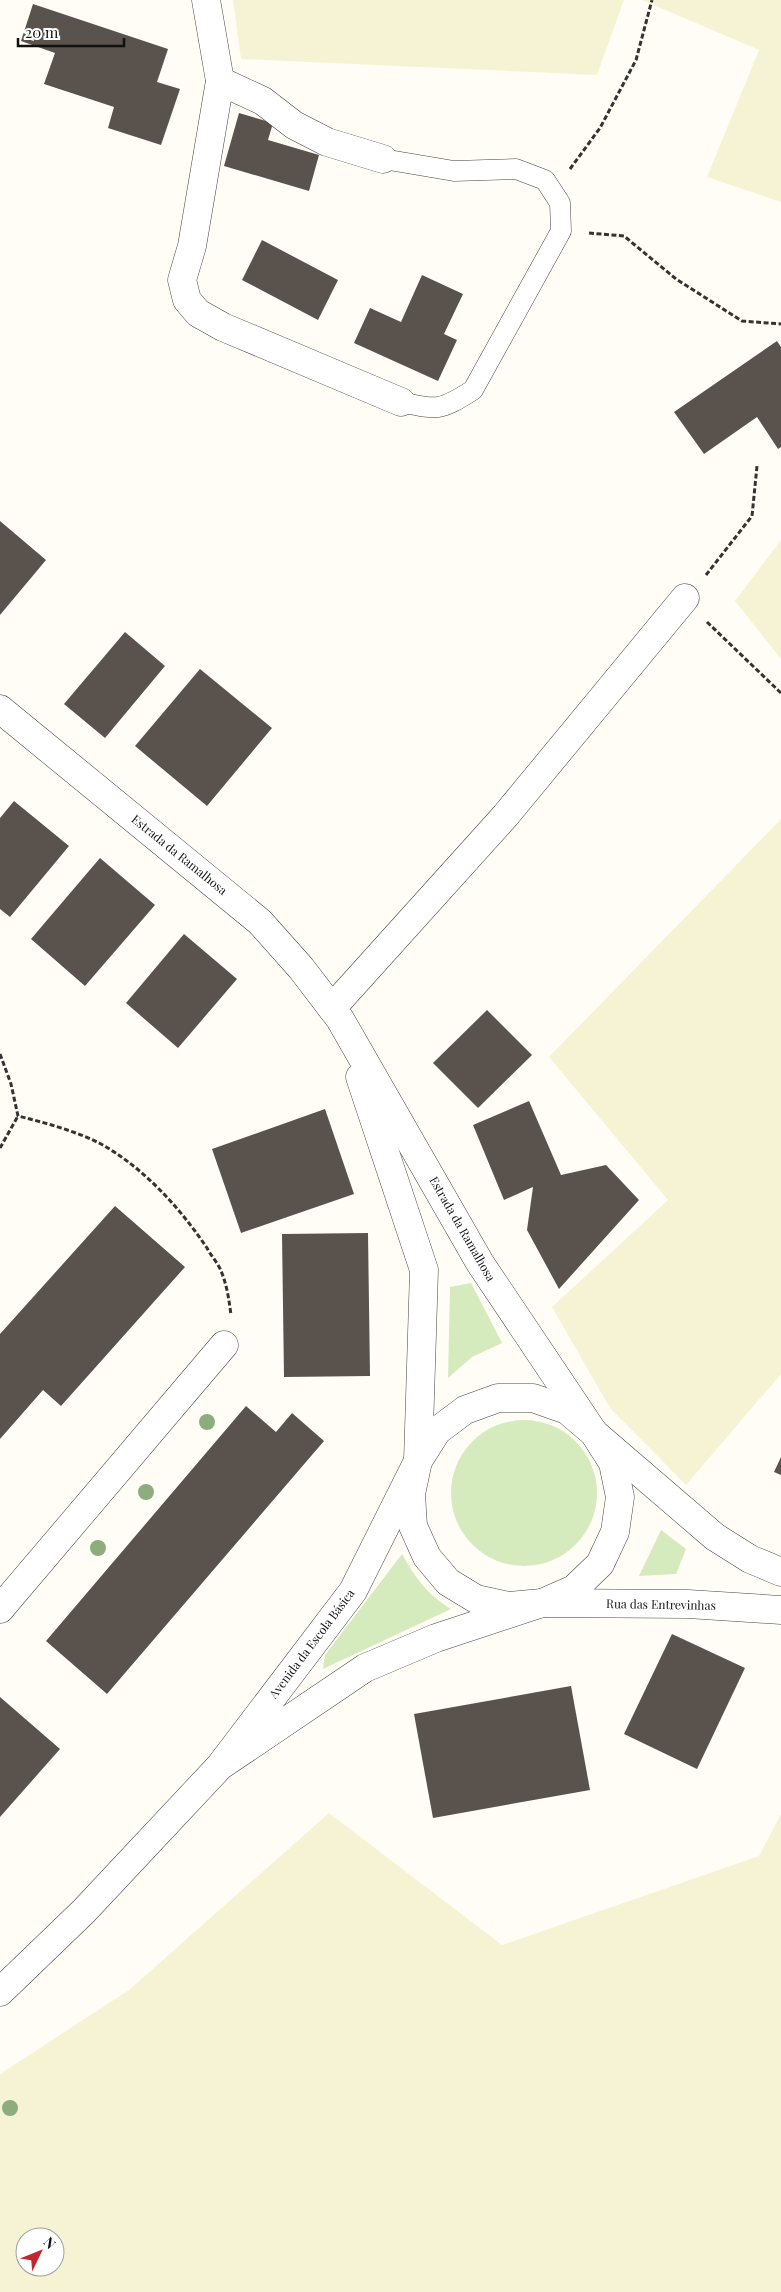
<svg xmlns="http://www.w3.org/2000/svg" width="781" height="2292" font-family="'Playfair Display',serif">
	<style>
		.farmland { fill: #f6f3d4; fill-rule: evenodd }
		.green { fill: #d5ebbd }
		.building { fill: #5a524d }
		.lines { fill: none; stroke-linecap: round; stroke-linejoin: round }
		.service-casing { stroke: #444; stroke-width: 21 }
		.minor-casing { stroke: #444; stroke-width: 29 }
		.tertiary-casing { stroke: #444; stroke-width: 29 }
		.path { stroke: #333; stroke-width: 3; stroke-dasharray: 5 2.5; stroke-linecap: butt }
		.service { stroke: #fff; stroke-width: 20 }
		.minor { stroke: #fff; stroke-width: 28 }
		.tertiary { stroke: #fff; stroke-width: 28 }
		.tree { fill: #8dad7f }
		.labels { text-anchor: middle; stroke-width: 5; stroke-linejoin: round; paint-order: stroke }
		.street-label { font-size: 12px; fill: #111; stroke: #fff }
	</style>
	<rect width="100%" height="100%" fill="#fffdf5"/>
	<g class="farmland">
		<polygon points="233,0 624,0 597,75 241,59"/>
		<polygon points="642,0 781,0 781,202 707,177 759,50"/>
		<polygon points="781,540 781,659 735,601"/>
		<polygon points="781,819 781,1374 686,1485 610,1408 552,1307 668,1200 549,1057"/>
		<path d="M 329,1813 L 502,1945 L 759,1856 L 781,1814 L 781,2292 L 0,2292 L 0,2074 L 129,1990 ZM 25,2237 L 55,2237 L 55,2267 L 25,2267 Z"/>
	</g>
	<g class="green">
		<polygon points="471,1283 502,1343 472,1357 448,1378 450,1287"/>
		<circle cx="524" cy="1493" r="73"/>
		<polygon points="661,1530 686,1549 676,1574 639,1576"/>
		<path d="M 402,1554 C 416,1579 427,1594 451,1609 L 323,1669 L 325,1655 Z"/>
	</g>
	<g class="building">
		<polygon points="33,4 168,49 157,82 180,89 161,145 108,128 114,107 44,84 55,53 21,41"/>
		<polygon points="239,113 273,123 268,140 319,155 309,191 224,166"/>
		<polygon points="262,240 338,280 318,320 242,280"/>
		<polygon points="422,275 463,294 444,334 457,340 438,381 354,343 370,308 401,322"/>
		<polygon points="777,341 781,347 781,447 778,449 757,417 704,454 674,412"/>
		<polygon points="0,521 46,560 0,615"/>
		<polygon points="125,632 165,666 105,738 64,704"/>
		<polygon points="200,669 272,728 207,806 135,746"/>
		<polygon points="14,801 69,846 10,917 0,909 0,818"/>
		<polygon points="100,858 155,905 85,986 31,939"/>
		<polygon points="184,934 237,979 178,1048 126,1003"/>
		<polygon points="487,1010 532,1055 478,1108 433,1063"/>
		<polygon points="529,1101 561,1175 606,1165 639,1200 559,1289 527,1230 533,1187 504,1200 473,1125"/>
		<polygon points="325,1109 354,1194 241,1233 212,1149"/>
		<polygon points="115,1206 185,1267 61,1406 43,1390 0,1439 0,1334"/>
		<polygon points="368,1233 370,1376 284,1377 282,1234"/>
		<polygon points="246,1406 276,1432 292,1413 324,1441 107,1694 46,1641"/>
		<polygon points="781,1457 781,1475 774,1472"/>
		<polygon points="672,1634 745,1668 697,1769 624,1734"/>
		<polygon points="571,1686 590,1790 433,1818 414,1714"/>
		<polygon points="0,1697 60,1749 0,1817"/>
	</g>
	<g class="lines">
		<defs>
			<path id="service" d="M 383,159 L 454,171 L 516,169 L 545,180 L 560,203 L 561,231 L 473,390 C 440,411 438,410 401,402"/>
			<g id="minor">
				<polyline points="206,0 220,81 192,246 182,280 187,300 198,313 223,327 401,402"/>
				<polyline points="220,81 263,101 294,125 327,142 383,159"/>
				<polyline points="332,1008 506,815 685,598"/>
				<polyline points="0,1609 224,1345"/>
			</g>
			<g id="tertiary">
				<polyline points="0,709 260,922 301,968 340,1019 480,1263 594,1433 715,1537 750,1559 781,1572"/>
				<polyline points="360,1077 424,1270 418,1461 411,1494 413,1526 427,1557 448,1582 476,1599 509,1606 542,1603 688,1604 781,1610"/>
				<polyline points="0,1992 84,1911 220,1766 353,1591 418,1461 437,1431 465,1410 498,1398 533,1398 567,1410 594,1433 613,1463 620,1497 615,1532 600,1564 574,1589 542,1603 436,1638 365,1668 220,1766"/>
			</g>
		</defs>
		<use href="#service" class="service-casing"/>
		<use href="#minor" class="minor-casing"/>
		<use href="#tertiary" class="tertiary-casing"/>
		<g class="path">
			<polyline points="570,169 600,128 636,60 652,0"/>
			<polyline points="589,233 624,236 676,279 742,321 781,324"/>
			<polyline points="706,575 752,516 757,466"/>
			<polyline points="707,622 781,693"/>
			<path d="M 0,1054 L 11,1084 L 18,1116 C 46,1123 76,1131 101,1144 C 144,1168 180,1208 207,1248 C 211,1256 218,1263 221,1271 C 227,1285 229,1300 231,1315"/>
			<polyline points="0,1148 18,1116"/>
		</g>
		<use href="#service" class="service"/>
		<use href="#minor" class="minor"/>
		<use href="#tertiary" class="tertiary"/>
	</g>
	<g class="tree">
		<circle cx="207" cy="1422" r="8"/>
		<circle cx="146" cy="1492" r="8"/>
		<circle cx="98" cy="1548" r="8"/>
		<circle cx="10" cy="2108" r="8"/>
	</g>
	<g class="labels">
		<g class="street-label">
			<text transform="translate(179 855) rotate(39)" y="4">Estrada da Ramalhosa</text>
			<text transform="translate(462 1229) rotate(60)" y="4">Estrada da Ramalhosa</text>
			<text transform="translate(661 1605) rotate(1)" y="4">Rua das Entrevinhas</text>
			<text transform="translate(312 1644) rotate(-53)" y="4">Avenida da Escola Básica</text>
		</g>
	</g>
	<g transform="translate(40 2252) rotate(47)"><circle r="24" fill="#ffffff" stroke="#a0a0a0"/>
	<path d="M0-4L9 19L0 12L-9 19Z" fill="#c4262e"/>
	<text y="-8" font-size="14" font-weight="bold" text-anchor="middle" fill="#111111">N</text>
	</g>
	<path d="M18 38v8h106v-8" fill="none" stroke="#111111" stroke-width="2.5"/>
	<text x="25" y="38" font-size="15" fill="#111111" stroke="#ffffff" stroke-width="4" paint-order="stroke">20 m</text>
</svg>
